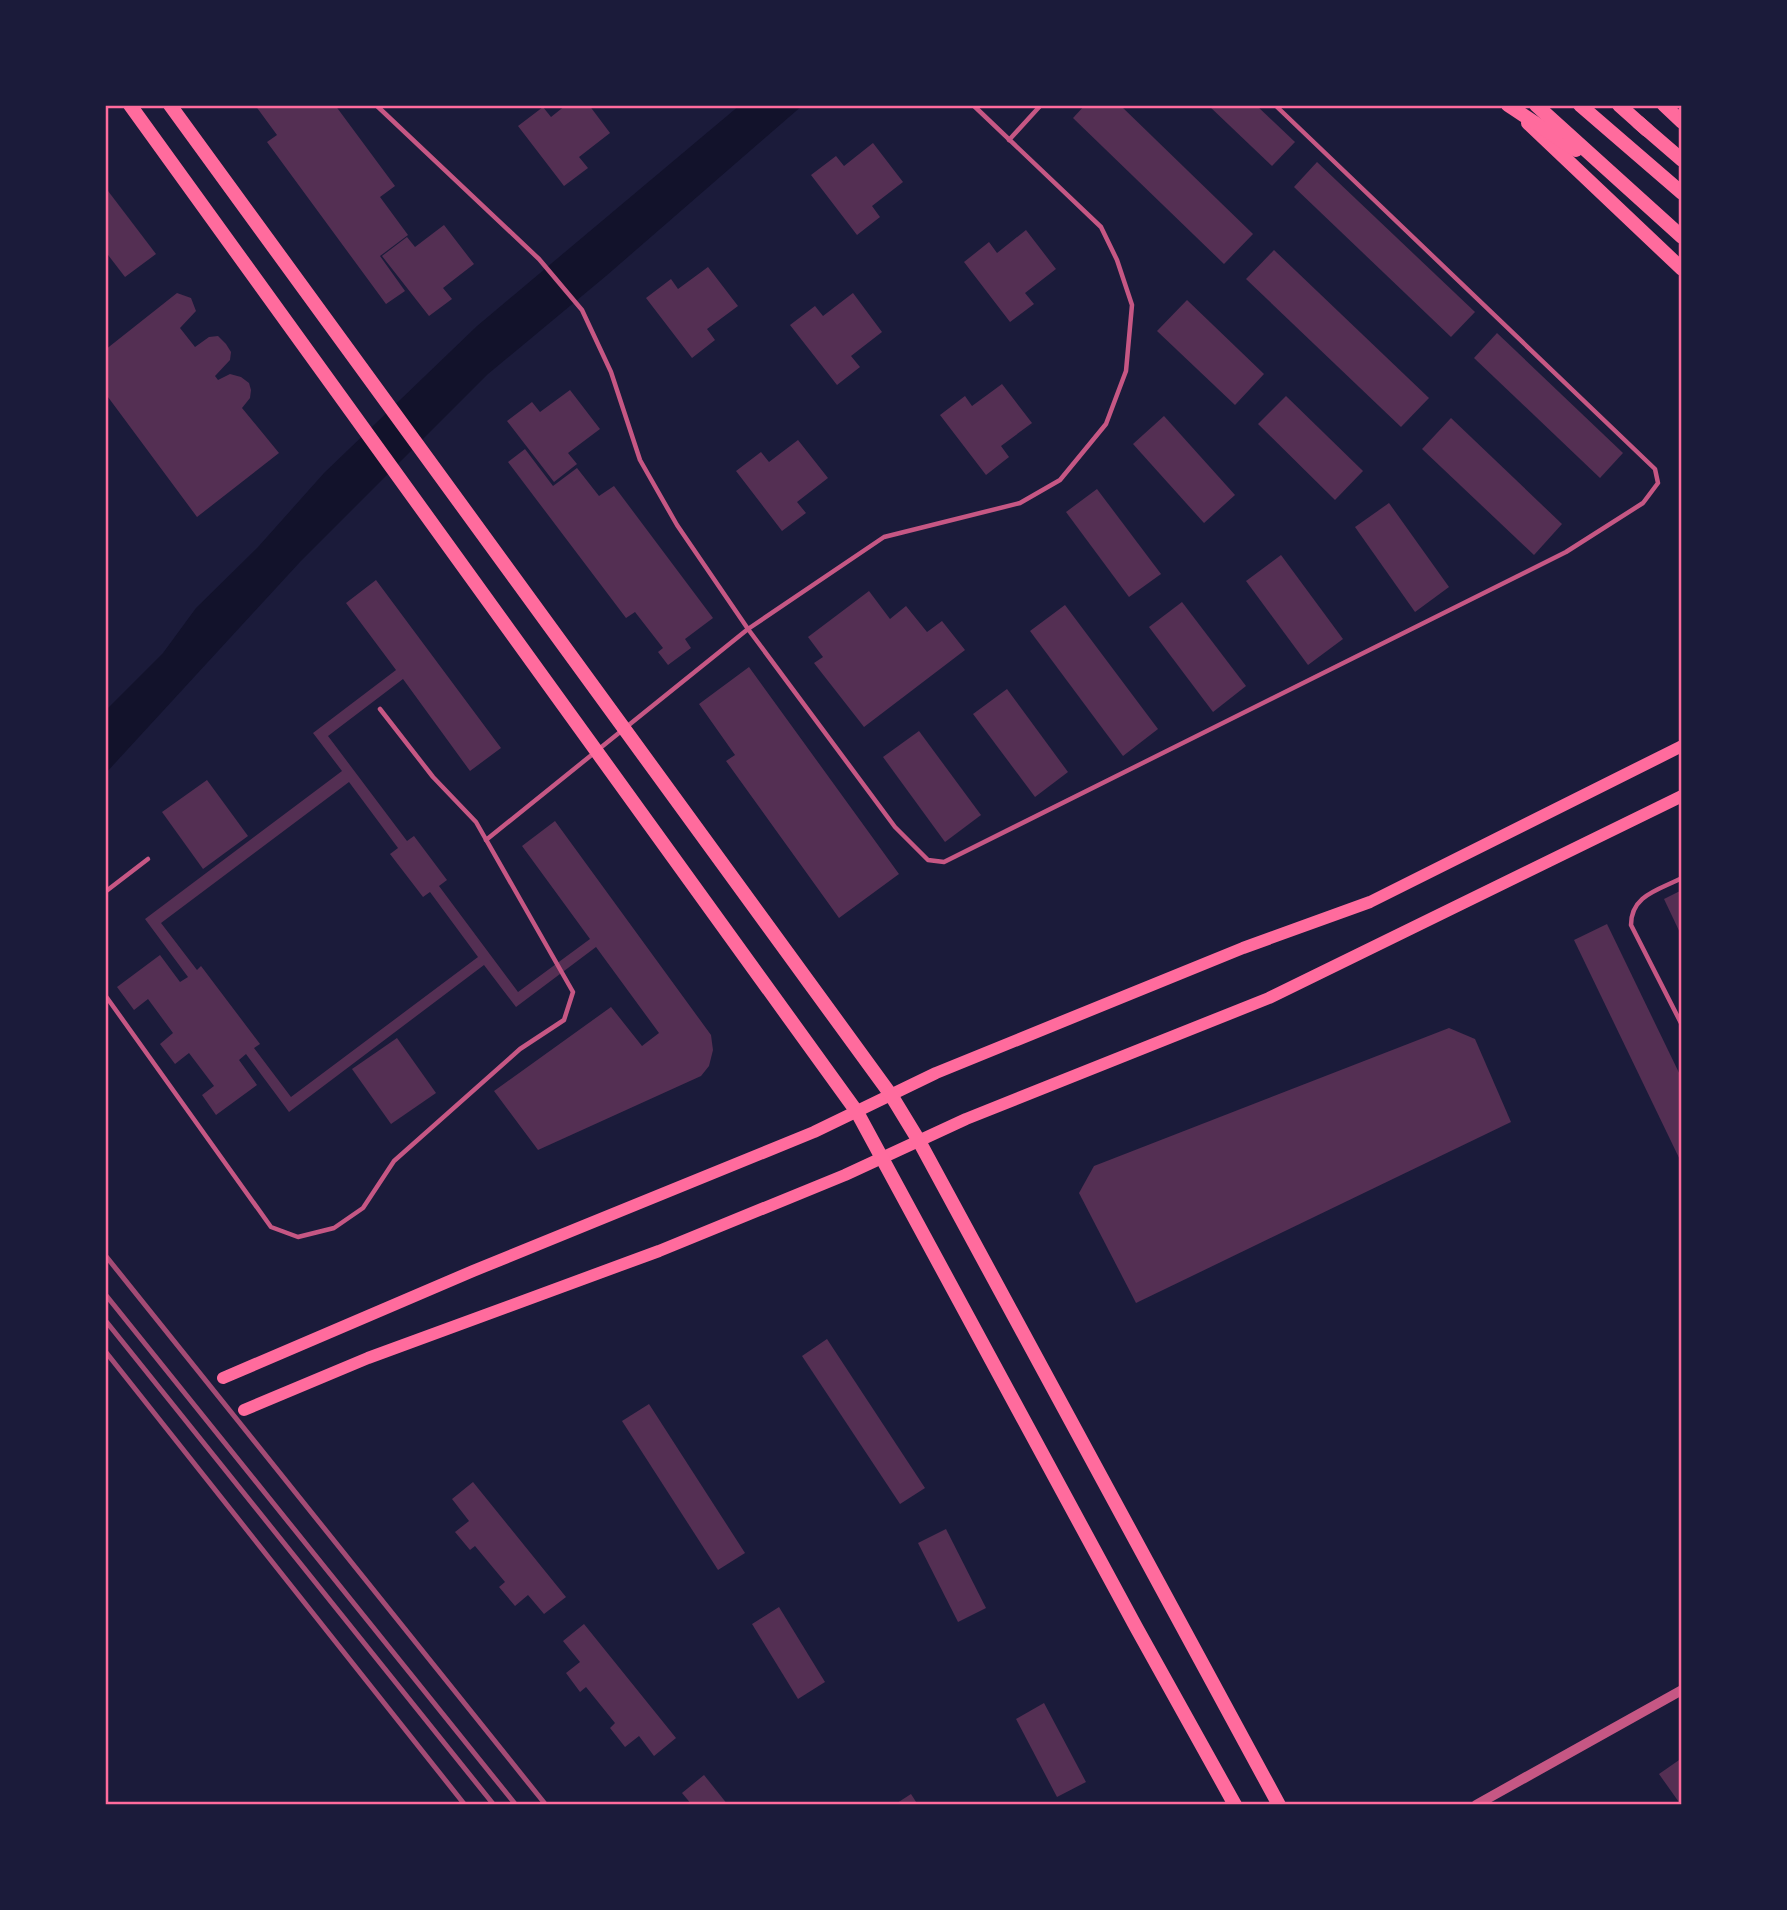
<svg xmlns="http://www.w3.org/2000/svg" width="1787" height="1910" font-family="Literata,serif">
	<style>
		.water { fill: #12122b }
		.building { fill: #542f53; fill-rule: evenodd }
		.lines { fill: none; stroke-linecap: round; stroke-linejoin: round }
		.service { stroke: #c65784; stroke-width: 4.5 }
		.tertiary { stroke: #c65784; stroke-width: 10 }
		.secondary { stroke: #ff6b9d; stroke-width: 12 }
		.primary { stroke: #ff6b9d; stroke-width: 14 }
		.trunk { stroke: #ff6b9d; stroke-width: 14 }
		.rail { stroke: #a44b75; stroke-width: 5 }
		.neatline { fill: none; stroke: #ff6b9d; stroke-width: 2.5 }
	</style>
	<rect width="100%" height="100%" fill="#1b1b3a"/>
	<polygon class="water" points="740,105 803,105 606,276 488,374 300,562 105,774 105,711 163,653 196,608 258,547 324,473 477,326"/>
	<g class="building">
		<polygon points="255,105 335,105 395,186 380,197 408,235 380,256 405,291 386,304 267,142 277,135"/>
		<polygon points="566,105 589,105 610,133 579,157 588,168 564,186 518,126 543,107 551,117"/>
		<polygon points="1085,105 1120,105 1253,234 1224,264 1073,118"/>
		<polygon points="1208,105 1256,105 1295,142 1272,166"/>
		<polygon points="873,143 903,182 872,206 880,217 857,235 811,175 836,156 844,166"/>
		<polygon points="1317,162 1475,312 1451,337 1294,187"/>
		<polygon points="105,187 156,254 125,277 105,251"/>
		<polygon points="444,225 474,264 443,288 452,299 429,316 382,256 407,237 415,247"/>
		<polygon points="1026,230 1056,269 1025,293 1034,304 1010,322 964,262 989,242 997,253"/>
		<polygon points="1274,250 1429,398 1401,427 1246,279"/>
		<polygon points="708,267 738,306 707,329 715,340 692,358 646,298 671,279 678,289"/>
		<polygon points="177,293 191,298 196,311 180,328 195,347 209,337 218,336 226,344 231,352 230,360 215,376 218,380 230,374 241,377 249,383 251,390 250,398 242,408 279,453 197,517 105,393 105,350"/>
		<polygon points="853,293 882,332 851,356 860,367 837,385 790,325 815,306 823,316"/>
		<polygon points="1187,300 1264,374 1235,405 1157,331"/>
		<polygon points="1497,333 1623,453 1600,478 1474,358"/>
		<polygon points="1002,384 1032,423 1001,446 1009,457 986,475 940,415 965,396 972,406"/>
		<polygon points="570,390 600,429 568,453 577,464 554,482 507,421 532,402 540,412"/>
		<polygon points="1286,396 1363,471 1335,500 1258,424"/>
		<polygon points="1164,416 1235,495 1204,523 1133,444"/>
		<polygon points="1451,418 1562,524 1534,555 1422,449"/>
		<polygon points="798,440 828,478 797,502 806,513 782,531 736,471 761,452 769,462"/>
		<polygon points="525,449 553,486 577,468 599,496 614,486 713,618 685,639 691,648 668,665 658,652 663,648 635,612 626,618 508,462"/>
		<polygon points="1097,489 1161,574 1129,597 1066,512"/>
		<polygon points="1389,503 1449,587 1415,612 1355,527"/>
		<polygon points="1281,555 1343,639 1308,665 1246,581"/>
		<path d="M 376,580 L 501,748 L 470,771 L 403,679 L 328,736 L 407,841 L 414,836 L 447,880 L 439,886 L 518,992 L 590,939 L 522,846 L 555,821 L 711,1035 L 713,1050 L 709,1066 L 701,1076 L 538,1150 L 494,1091 L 611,1007 L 642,1046 L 659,1033 L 596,947 L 516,1007 L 484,965 L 289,1112 L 246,1054 L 239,1060 L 257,1085 L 216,1115 L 202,1095 L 214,1086 L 189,1053 L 175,1064 L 160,1044 L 173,1033 L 148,999 L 134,1010 L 117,987 L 160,955 L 180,982 L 188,977 L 145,919 L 342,771 L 313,733 L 396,670 L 346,603 ZM 349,782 L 398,848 L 390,854 L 423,897 L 430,892 L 478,957 L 291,1097 L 254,1048 L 260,1044 L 201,966 L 197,970 L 161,923 Z"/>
		<polygon points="869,591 890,619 906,606 927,632 942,621 965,650 864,727 814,663 823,657 808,637"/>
		<polygon points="1182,602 1246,686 1213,712 1149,627"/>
		<polygon points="1065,605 1158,729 1123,756 1030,631"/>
		<polygon points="749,667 899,874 839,918 726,761 735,755 699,704"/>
		<polygon points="1007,689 1068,772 1035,797 973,714"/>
		<polygon points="919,731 981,815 945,842 883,757"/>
		<polygon points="207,780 248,836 203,869 162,812"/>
		<polygon points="1682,890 1682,937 1664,899"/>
		<polygon points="1607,924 1682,1079 1682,1164 1574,940"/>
		<polygon points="1449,1028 1475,1039 1511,1122 1136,1303 1079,1193 1094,1166"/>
		<polygon points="397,1038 436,1093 391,1124 352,1069"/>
		<polygon points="827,1339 925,1488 900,1504 802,1356"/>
		<polygon points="649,1404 745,1553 718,1570 622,1421"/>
		<polygon points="473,1482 566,1597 544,1614 528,1595 515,1606 499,1587 505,1582 475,1546 470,1550 455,1532 469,1521 452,1499"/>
		<polygon points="946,1529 986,1608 958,1622 918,1543"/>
		<polygon points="779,1607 825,1682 798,1699 752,1624"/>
		<polygon points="584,1624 676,1738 654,1756 639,1736 625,1747 610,1728 615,1723 586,1687 580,1692 566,1673 580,1662 563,1641"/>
		<polygon points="1044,1703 1086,1782 1057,1797 1016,1719"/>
		<polygon points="1682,1758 1682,1805 1681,1805 1659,1774"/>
		<polygon points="704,1775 728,1805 692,1805 682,1793"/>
		<polygon points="911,1794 918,1805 894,1805"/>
	</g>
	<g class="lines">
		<g class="service">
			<polyline points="376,105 539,259 582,310 611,372 640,460 677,525 748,629 895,827 928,860 944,862 1566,552 1643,503 1658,483 1655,469 1275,105"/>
			<polyline points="1009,140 1041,105"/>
			<polyline points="486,840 748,629 884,537 1020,503 1060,480 1106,424 1126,371 1132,305 1117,260 1101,227 973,105"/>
			<path d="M 1682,878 C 1659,890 1631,895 1631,925 L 1682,1025"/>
			<polyline points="105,892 148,859"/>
			<polyline points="105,995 271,1227 298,1237 334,1228 363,1208 394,1161 520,1049 564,1020 573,992 476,822 433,777 380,709"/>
		</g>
		<polyline class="tertiary" points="1476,1805 1682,1690"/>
		<g class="secondary">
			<polyline points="223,1378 473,1271 814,1132 936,1073 1243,948 1370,902 1682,746"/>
			<polyline points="244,1410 368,1358 659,1251 845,1175 966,1119 1269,998 1682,796"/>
		</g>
		<g class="primary">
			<polyline points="130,105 857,1112 1136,1627 1235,1805"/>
			<polyline points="170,105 891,1095 919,1141 1279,1805"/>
			<polyline points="1638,122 1682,160"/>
			<polyline points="1528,123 1682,269"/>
		</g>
		<g class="trunk">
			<polyline points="1508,105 1576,150"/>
			<polyline points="1536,105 1682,237"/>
			<polyline points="1580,105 1682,193"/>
			<polyline points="1619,105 1647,130"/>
			<polyline points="1664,105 1682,122"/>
		</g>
		<g class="rail">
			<polyline points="105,1255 546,1805"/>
			<polyline points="105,1294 516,1805"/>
			<polyline points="105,1320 494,1805"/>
			<polyline points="105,1351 465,1805"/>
		</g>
	</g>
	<rect width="1787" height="1910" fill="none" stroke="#1b1b3a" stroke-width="214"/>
	<rect x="107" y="107" width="1573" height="1696" class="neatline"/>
</svg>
